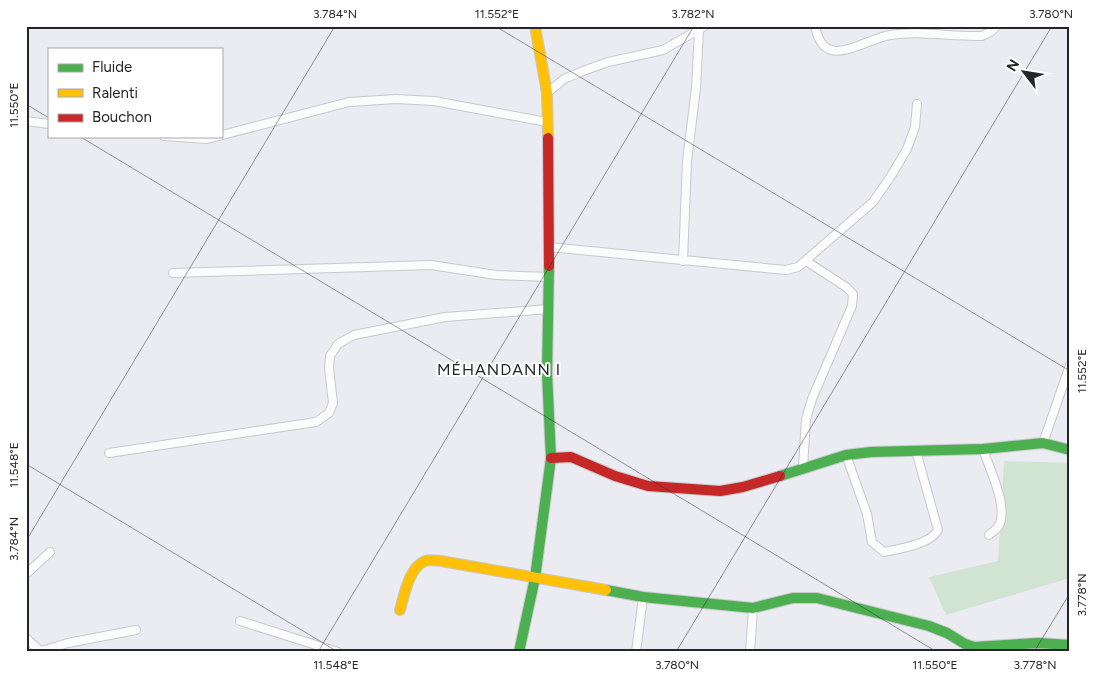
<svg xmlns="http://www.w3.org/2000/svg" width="1096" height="678" font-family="Figtree,sans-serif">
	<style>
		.green { fill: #d1e4d2 }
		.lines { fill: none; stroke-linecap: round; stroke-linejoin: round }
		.street-casing { stroke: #c7c9cd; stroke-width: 10 }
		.fast-casing { stroke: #c7c9cd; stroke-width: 12 }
		.slow-casing { stroke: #c7c9cd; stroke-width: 12 }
		.jam-casing { stroke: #c7c9cd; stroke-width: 12 }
		.street { stroke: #fcfcfd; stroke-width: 8 }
		.fast { stroke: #4caf50; stroke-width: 10 }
		.slow { stroke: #ffc107; stroke-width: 10 }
		.jam { stroke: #c62828; stroke-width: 10 }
		.ticks { fill: none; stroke: #25262a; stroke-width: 1; stroke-opacity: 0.45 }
		.labels { text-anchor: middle; stroke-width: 4; stroke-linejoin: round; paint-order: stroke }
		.quarter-label { font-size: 16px; letter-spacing: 1px; fill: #25262a; stroke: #fff }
		.neatline { fill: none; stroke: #25262a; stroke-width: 2 }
		.ticks-label { font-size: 12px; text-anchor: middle; fill: #25262a }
	</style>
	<rect width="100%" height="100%" fill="#eaecf2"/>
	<polygon class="green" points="1004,461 1070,463 1070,578 946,615 929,577 998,561"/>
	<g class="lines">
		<defs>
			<g id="street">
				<path d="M 815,26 C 817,36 821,47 831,50 C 845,55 875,37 890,35 C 920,30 951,37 982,36 L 992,31 L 996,26"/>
				<polyline points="547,93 564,79 583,71 608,62 663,50 705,26"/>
				<polyline points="26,121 49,124"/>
				<polyline points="164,136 207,139 349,102 396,99 434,101 547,122"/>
				<polyline points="549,247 786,270 798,267 873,202 891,176 907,149 915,127 917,104"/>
				<polyline points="683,261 687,161 696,88 699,30"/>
				<polyline points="173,273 431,265 496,275 549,277"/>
				<polyline points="1043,443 1070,365"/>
				<path d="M 983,449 C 989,468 1010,509 998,527 C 996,530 992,532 989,535"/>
				<polyline points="109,453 316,422 329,413 333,403 329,368 330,356 338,344 354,335 445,317 549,309"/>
				<path d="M 846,455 L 867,514 L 872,542 L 884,552 C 899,549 931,544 938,530 L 916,451"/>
				<polyline points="803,467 806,419 812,399 852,306 853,294 846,287 806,261"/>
				<polyline points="26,574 50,552"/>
				<polyline points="240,621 338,652"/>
				<polyline points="26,638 41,652"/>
				<polyline points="41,651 68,643 136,630"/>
				<polyline points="636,652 643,597"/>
				<polyline points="750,652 753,608"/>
			</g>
			<g id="fast">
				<polyline points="780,476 846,455 871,452 983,449 1043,443 1070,450"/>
				<polyline points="606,590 643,597 753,608 793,598 817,598 929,626 947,633 965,644 974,647 1038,643 1070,645"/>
				<polyline points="519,652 535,578 551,458 547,373 549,266"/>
			</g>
			<g id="slow">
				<polyline points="535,26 547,93 548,138"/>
				<path d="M 400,610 C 404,596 409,567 425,561 C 430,559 436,561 441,561 L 606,590"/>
			</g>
			<g id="jam">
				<polyline points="548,138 549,266"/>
				<polyline points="551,458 571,457 615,476 648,486 720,491 743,487 780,476"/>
			</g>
		</defs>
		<use href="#street" class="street-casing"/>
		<use href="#fast" class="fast-casing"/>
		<use href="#slow" class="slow-casing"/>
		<use href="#jam" class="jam-casing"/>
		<use href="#street" class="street"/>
		<use href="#fast" class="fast"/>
		<use href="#slow" class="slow"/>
		<use href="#jam" class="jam"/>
	</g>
	<path class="ticks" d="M 495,26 L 1070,371M 26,104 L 49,118M 79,136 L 937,652M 26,464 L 338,652M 26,541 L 335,26M 318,652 L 694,26M 676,652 L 1052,26M 1034,652 L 1070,593"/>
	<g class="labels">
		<g class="quarter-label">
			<text x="499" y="375">MÉHANDANN I</text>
		</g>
	</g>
	<rect width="1096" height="678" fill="none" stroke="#ffffff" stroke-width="55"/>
	<rect x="48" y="48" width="175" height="90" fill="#ffffff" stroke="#a8a8aa"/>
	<rect x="58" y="64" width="25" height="8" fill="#4caf50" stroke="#a8a8aa"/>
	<text x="92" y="72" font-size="15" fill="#25262a">Fluide</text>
	<rect x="58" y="89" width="25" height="8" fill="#ffc107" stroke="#a8a8aa"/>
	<text x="92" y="98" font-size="15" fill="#25262a">Ralenti</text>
	<rect x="58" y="114" width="25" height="8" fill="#c62828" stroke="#a8a8aa"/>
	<text x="92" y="122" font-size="15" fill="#25262a">Bouchon</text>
	<g transform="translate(1024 72) rotate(301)" stroke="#ffffff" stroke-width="4" paint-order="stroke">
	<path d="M0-4L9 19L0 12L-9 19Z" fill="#25262a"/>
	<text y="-8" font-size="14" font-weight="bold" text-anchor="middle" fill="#25262a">N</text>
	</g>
	<rect x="28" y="28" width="1040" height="622" class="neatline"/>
	<g class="ticks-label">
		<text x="335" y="18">3.784°N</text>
		<text x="497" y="18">11.552°E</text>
		<text x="693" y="18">3.782°N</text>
		<text x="1051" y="18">3.780°N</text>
		<text transform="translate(14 105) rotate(-90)" y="4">11.550°E</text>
		<text transform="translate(1082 371) rotate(-90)" y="4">11.552°E</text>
		<text transform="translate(14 465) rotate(-90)" y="4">11.548°E</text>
		<text transform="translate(14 539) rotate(-90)" y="4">3.784°N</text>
		<text transform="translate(1082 595) rotate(-90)" y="4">3.778°N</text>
		<text x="336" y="669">11.548°E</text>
		<text x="677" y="669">3.780°N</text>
		<text x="935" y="669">11.550°E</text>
		<text x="1035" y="669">3.778°N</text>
	</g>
</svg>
